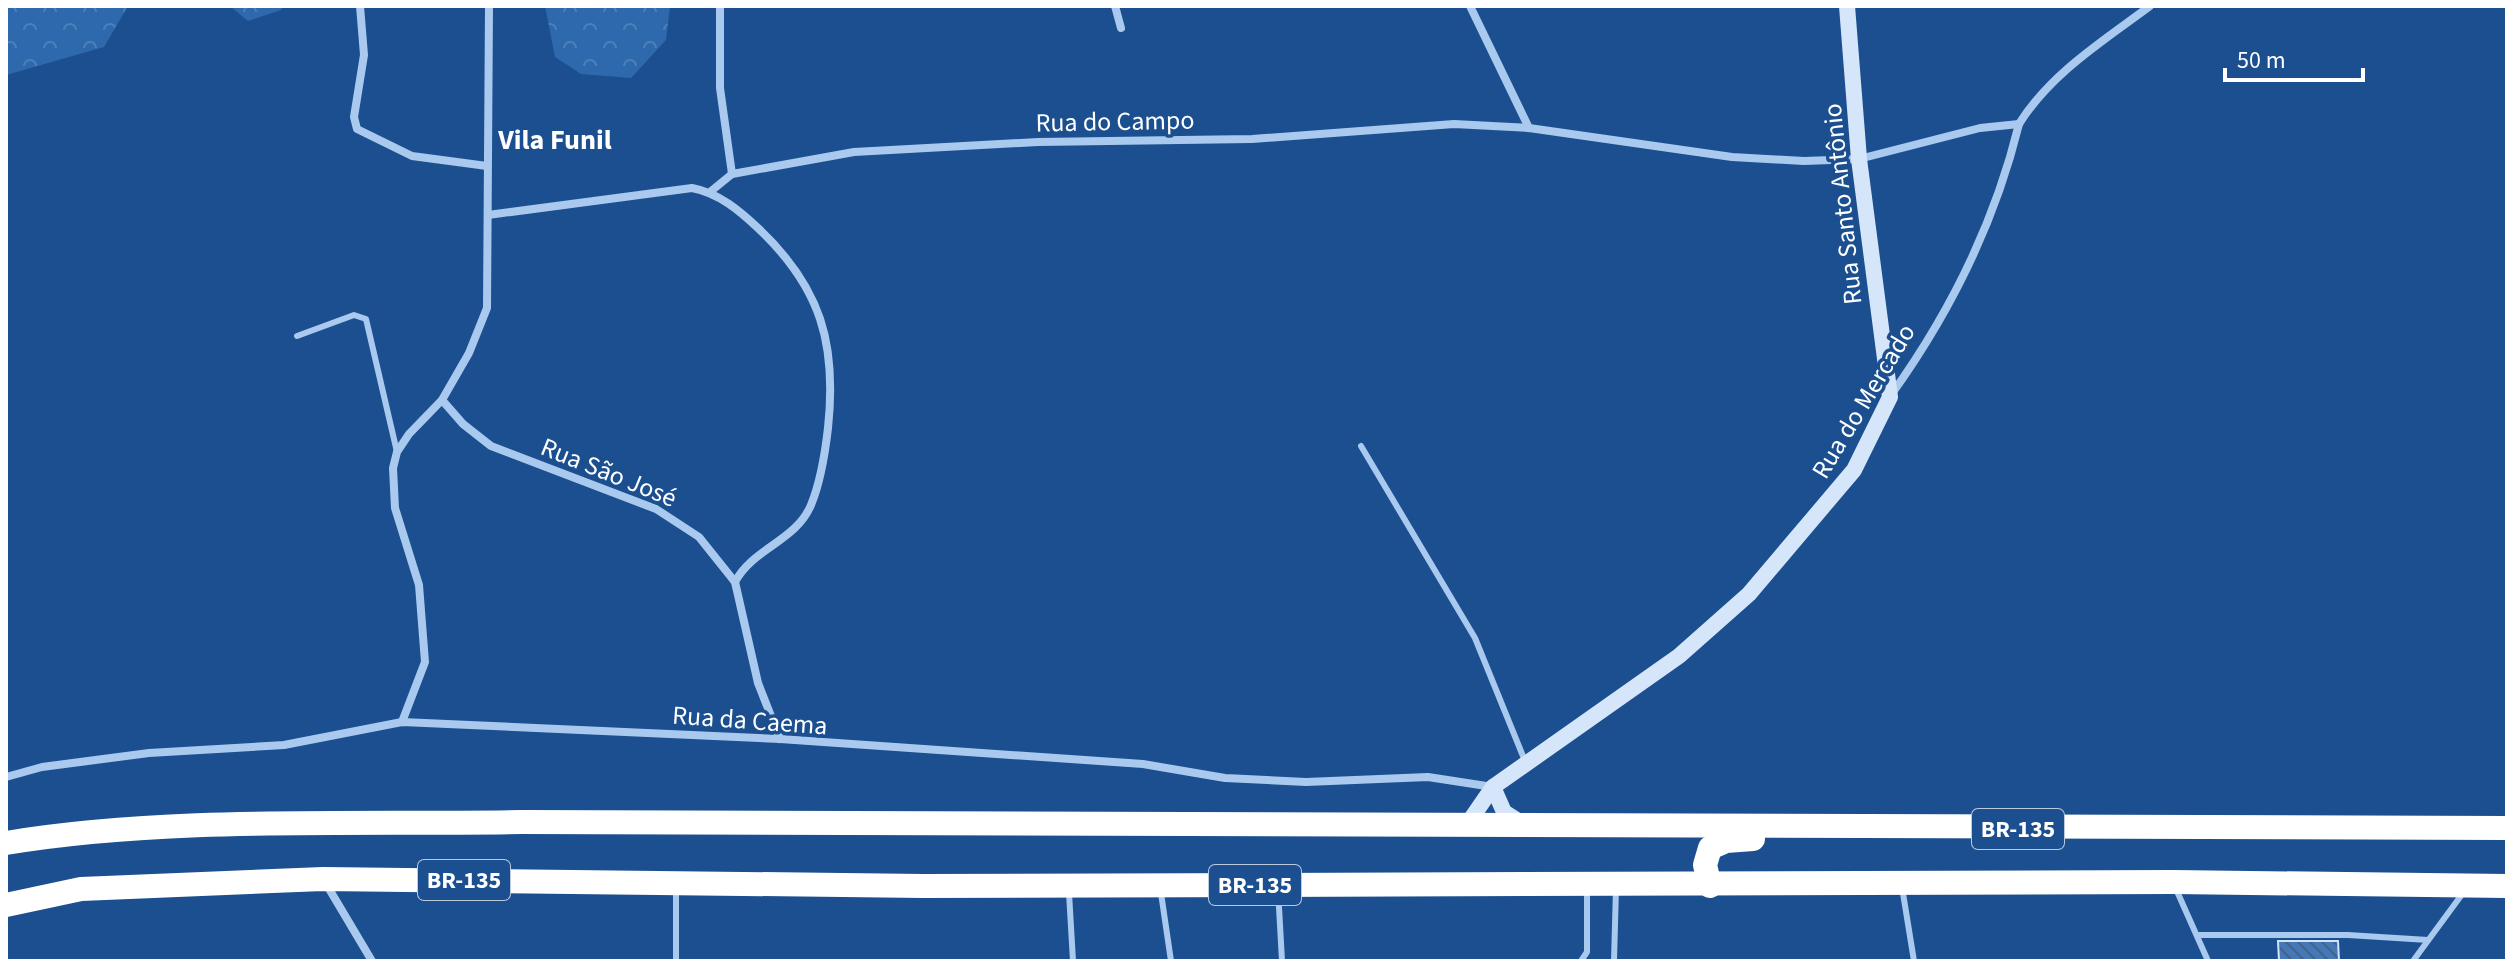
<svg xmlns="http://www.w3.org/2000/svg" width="2513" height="967" font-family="'Source Sans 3',sans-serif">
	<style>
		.forest { fill: url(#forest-crowns) }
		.building { fill: url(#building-back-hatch); stroke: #cfe3fa; stroke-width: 2 }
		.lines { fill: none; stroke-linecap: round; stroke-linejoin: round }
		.lane { stroke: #a9c9ee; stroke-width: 6 }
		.street { stroke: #a9c9ee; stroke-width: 8 }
		.secondary { stroke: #d6e6fa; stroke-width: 16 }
		.highway { stroke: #fff; stroke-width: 24 }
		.labels { text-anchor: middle; stroke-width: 7; stroke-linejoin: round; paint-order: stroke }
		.shield { fill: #1b4f8f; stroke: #bbcadd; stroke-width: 2 }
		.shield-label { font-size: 24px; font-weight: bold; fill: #fff }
		.street-label { font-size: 26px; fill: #fff; stroke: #1b4f8f }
		.neighbourhood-label { font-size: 28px; font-weight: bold; fill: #fff; stroke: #1b4f8f }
	</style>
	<defs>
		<pattern id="forest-crowns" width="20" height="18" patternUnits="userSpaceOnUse" patternTransform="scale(2)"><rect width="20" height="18" fill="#2e69ad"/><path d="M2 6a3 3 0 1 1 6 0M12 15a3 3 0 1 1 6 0" fill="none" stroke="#4d80b9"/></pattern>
		<pattern id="building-back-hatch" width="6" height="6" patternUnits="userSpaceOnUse" patternTransform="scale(2)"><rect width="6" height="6" fill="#4478b7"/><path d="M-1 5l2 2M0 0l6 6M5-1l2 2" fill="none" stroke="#486282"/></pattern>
	</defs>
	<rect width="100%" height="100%" fill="#1b4f8f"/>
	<g class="forest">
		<polygon points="6,6 128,6 104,47 6,75"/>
		<polygon points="230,6 283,6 281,10 248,21"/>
		<polygon points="545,6 670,6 666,40 631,78 581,74 555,57"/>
	</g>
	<polygon class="building" points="2278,941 2338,941 2339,961 2279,961"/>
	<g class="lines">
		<g class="lane">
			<polyline points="297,336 354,315 366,319 397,452"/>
			<polyline points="1361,446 1475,638 1525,761"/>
			<polyline points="1902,887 1914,961"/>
			<polyline points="1278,889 1282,961"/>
			<polyline points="2176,889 2208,961"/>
			<polyline points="676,890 676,961"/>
			<polyline points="1069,893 1073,961"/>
			<polyline points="1161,893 1171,961"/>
			<polyline points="2199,935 2348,935 2428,940"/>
			<polyline points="1581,961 1587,952 1587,891"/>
			<polyline points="1614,961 1616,888"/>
			<polyline points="2413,961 2463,893"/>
		</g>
		<g class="street">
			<polyline points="360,6 364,55 354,117 357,129 412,156 487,166"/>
			<polyline points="720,6 720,88 732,174"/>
			<polyline points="1115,6 1121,28"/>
			<polyline points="1470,6 1529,128"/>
			<polyline points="710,192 732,174 854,152 1038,142 1252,139 1454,124 1529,128 1732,157 1804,161 1859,159 1980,128 2019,124"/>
			<path d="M 488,215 L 692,188 C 719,193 740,211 759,229 C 821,288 837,344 828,428 C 825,454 821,481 811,505 C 796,541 753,548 735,582"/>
			<path d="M 1891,395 C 1950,313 1995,222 2019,124 C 2051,73 2103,41 2150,6"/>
			<polyline points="442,400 463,424 491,446 656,509 699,537 735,582 758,683 780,739"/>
			<polyline points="402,722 425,662 419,585 395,508 393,468 397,452 409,434 442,400 469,353 487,308 489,6"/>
			<polyline points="6,777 42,767 149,753 284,745 402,722 780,739 1143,764 1225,778 1306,782 1428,777 1493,787"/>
			<polyline points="325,882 372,961"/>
		</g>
		<g class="secondary">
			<polyline points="1493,787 1504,812 1523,824"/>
			<polyline points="1466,826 1493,787 1679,656 1749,594 1854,470 1890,397 1859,159 1847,6"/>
		</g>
		<g class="highway">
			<path d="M 6,843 C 169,816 355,825 521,822 L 2507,828"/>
			<polyline points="1710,886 1705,865 1710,848 1726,841 1753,839"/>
			<polyline points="6,905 81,889 323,879 923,886 2173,882 2507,886"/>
		</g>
	</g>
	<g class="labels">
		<g class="shield">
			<rect x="1972" y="809" width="92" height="40" rx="6"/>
			<rect x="418" y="860" width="92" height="40" rx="6"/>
			<rect x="1209" y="865" width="92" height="40" rx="6"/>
		</g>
		<g class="shield-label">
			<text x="2018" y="837">BR-135</text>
			<text x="464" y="888">BR-135</text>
			<text x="1255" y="893">BR-135</text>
		</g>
		<g class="street-label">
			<text transform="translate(1115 121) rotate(-1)" y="9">Rua do Campo</text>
			<text transform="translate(1842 204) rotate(-96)" y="9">Rua Santo Antônio</text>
			<text transform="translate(1863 401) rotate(-59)" y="9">Rua do Mercado</text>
			<text transform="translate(609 472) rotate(22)" y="9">Rua São José</text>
			<text transform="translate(750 720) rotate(4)" y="9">Rua da Caema</text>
		</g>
		<g class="neighbourhood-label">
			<text x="555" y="149">Vila Funil</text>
		</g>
	</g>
	<rect width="2513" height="967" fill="none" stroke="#ffffff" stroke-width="16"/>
	<path d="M2225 68v12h138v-12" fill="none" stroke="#ffffff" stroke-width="4"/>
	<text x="2237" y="68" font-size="24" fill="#ffffff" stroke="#1b4f8f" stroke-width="6" paint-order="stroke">50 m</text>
</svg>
